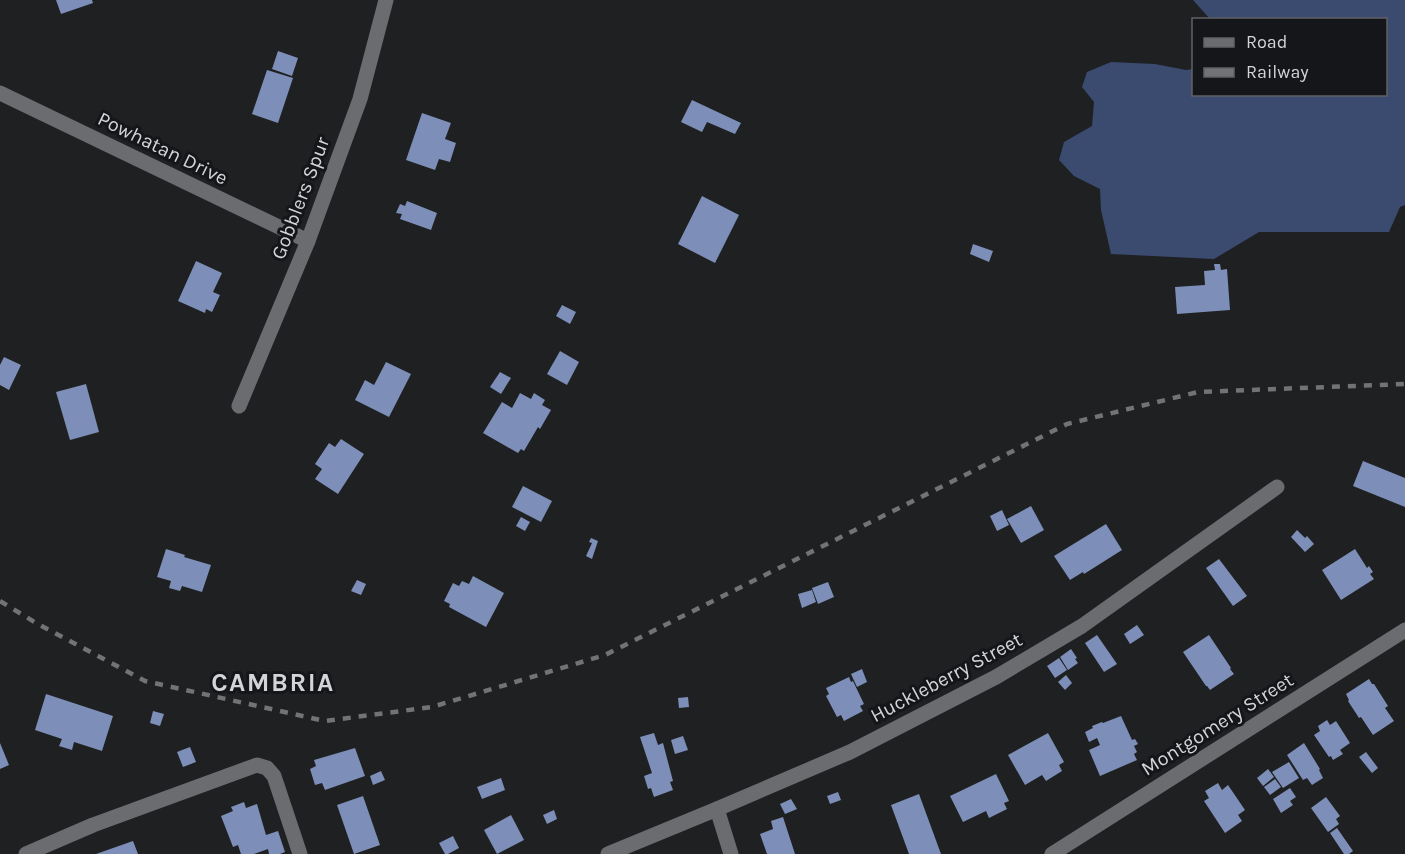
<svg xmlns="http://www.w3.org/2000/svg" width="1405" height="854" font-family="Karla,sans-serif">
	<style>
		.forest { fill: #3b4a6f }
		.building { fill: #7d8fb8 }
		.lines { fill: none; stroke-linecap: round; stroke-linejoin: round }
		.minor { stroke: #6a6c6f; stroke-width: 15 }
		.rail { stroke: #717375; stroke-width: 4.5; stroke-dasharray: 8 8; stroke-linecap: butt }
		.labels { text-anchor: middle; stroke-width: 6; stroke-linejoin: round; paint-order: stroke }
		.street-label { font-size: 20px; fill: #d3d4d6; stroke: #151619 }
		.district-label { font-size: 26px; font-weight: bold; letter-spacing: 1.5px; fill: #d3d4d6; stroke: #151619 }
	</style>
	<rect width="100%" height="100%" fill="#1e2022"/>
	<polygon class="forest" points="1193,0 1405,0 1405,205 1400,207 1389,232 1259,232 1214,259 1111,254 1101,210 1100,189 1074,176 1059,160 1064,142 1092,126 1094,102 1082,87 1087,72 1111,62 1155,64 1186,70 1193,69 1194,94 1386,94 1386,20 1210,19"/>
	<g class="building">
		<polygon points="56,0 92,0 93,3 61,14"/>
		<polygon points="278,51 298,58 292,76 272,69"/>
		<polygon points="267,70 293,78 278,123 252,114"/>
		<polygon points="692,100 741,123 735,134 707,122 702,132 681,122"/>
		<polygon points="422,113 451,123 445,139 456,143 450,162 439,159 435,170 406,160"/>
		<polygon points="702,196 739,215 715,263 678,244"/>
		<polygon points="407,201 437,213 431,230 400,219 402,214 396,213 400,204 405,206"/>
		<polygon points="973,244 993,251 989,262 970,254"/>
		<polygon points="196,261 222,273 213,292 220,295 212,312 206,309 205,313 178,301"/>
		<polygon points="1214,264 1220,264 1221,270 1227,269 1230,310 1177,314 1175,287 1205,285 1204,271 1215,270"/>
		<polygon points="562,305 576,312 570,324 556,316"/>
		<polygon points="560,351 579,362 567,385 547,374"/>
		<polygon points="4,357 21,365 9,390 0,385 0,365"/>
		<polygon points="386,362 411,374 389,417 355,400 365,380 374,385"/>
		<polygon points="500,372 511,378 501,394 490,387"/>
		<polygon points="86,384 99,432 70,440 56,392"/>
		<polygon points="520,393 531,399 534,393 545,400 542,405 551,410 540,429 538,427 524,451 521,449 518,453 483,433 502,402 512,408"/>
		<polygon points="341,439 364,454 338,494 315,479 322,469 315,464 329,443 335,447"/>
		<polygon points="1363,461 1405,478 1405,507 1353,486"/>
		<polygon points="523,486 552,501 541,522 512,507"/>
		<polygon points="1031,506 1044,530 1021,543 1007,519"/>
		<polygon points="1002,510 1009,525 997,531 990,516"/>
		<polygon points="521,517 530,522 525,531 516,526"/>
		<polygon points="1106,524 1122,550 1084,574 1083,572 1070,580 1054,556"/>
		<polygon points="1297,530 1305,538 1307,536 1314,544 1305,552 1291,537"/>
		<polygon points="591,538 598,541 592,559 586,556 592,543 589,542"/>
		<polygon points="166,549 185,555 184,557 211,565 202,592 182,586 180,591 169,588 171,581 157,577"/>
		<polygon points="1355,549 1367,568 1369,566 1373,572 1370,574 1374,579 1341,600 1322,570"/>
		<polygon points="1219,559 1247,596 1233,606 1206,568"/>
		<polygon points="473,576 504,593 486,627 449,607 450,604 444,601 453,583 459,586 462,581 469,584"/>
		<polygon points="357,580 366,584 361,595 351,591"/>
		<polygon points="828,582 834,597 818,604 812,588"/>
		<polygon points="812,590 816,602 802,608 798,594"/>
		<polygon points="1137,625 1144,635 1130,644 1124,634"/>
		<polygon points="1097,635 1117,664 1104,672 1085,643"/>
		<polygon points="1209,635 1231,668 1230,669 1234,674 1210,690 1207,686 1206,686 1183,652"/>
		<polygon points="1071,649 1077,658 1075,659 1078,663 1068,670 1060,657"/>
		<polygon points="1059,658 1067,670 1055,678 1047,666"/>
		<polygon points="862,669 867,682 857,687 851,674"/>
		<polygon points="1066,675 1072,683 1065,690 1058,682"/>
		<polygon points="849,677 851,682 853,681 864,704 860,706 863,711 844,721 841,715 837,717 826,696 829,694 826,688"/>
		<polygon points="1369,679 1372,684 1374,684 1388,706 1385,708 1394,721 1373,735 1361,717 1359,718 1348,701 1349,700 1346,694"/>
		<polygon points="46,694 113,716 102,751 74,742 72,750 59,746 62,739 35,730"/>
		<polygon points="688,697 689,707 679,708 678,698"/>
		<polygon points="153,711 164,714 160,726 150,723"/>
		<polygon points="1121,716 1132,740 1135,739 1138,744 1134,746 1137,752 1134,754 1137,760 1100,776 1089,750 1100,745 1097,738 1089,742 1085,732 1093,728 1092,726 1102,722 1103,723"/>
		<polygon points="1327,720 1330,725 1336,721 1350,743 1340,750 1343,754 1333,760 1331,756 1329,757 1314,735 1320,731 1318,726"/>
		<polygon points="654,733 658,745 663,743 673,781 670,782 673,790 654,797 651,788 648,789 644,776 652,773 640,737"/>
		<polygon points="1048,733 1064,762 1059,765 1062,771 1046,781 1042,775 1025,785 1008,755"/>
		<polygon points="683,736 688,750 675,754 671,740"/>
		<polygon points="0,743 9,765 0,769"/>
		<polygon points="1304,743 1320,769 1319,770 1323,778 1312,785 1307,778 1303,780 1287,755"/>
		<polygon points="190,747 196,762 183,767 177,752"/>
		<polygon points="355,748 365,776 325,790 322,783 315,785 310,769 316,766 314,760"/>
		<polygon points="1366,752 1378,768 1372,773 1359,757"/>
		<polygon points="1289,762 1299,778 1283,788 1272,772"/>
		<polygon points="1268,769 1274,777 1263,786 1257,778"/>
		<polygon points="381,771 385,780 373,785 370,776"/>
		<polygon points="996,774 1009,801 1004,803 1007,809 989,818 986,811 963,822 950,796"/>
		<polygon points="501,778 505,790 482,799 477,787"/>
		<polygon points="1275,779 1281,787 1270,795 1264,787"/>
		<polygon points="1218,783 1222,790 1228,785 1245,810 1238,815 1242,821 1225,833 1204,801 1209,798 1205,791"/>
		<polygon points="1290,788 1296,797 1290,801 1293,805 1281,813 1273,799"/>
		<polygon points="838,792 841,800 830,804 827,796"/>
		<polygon points="919,794 941,854 909,854 891,805"/>
		<polygon points="363,796 380,845 354,854 337,805"/>
		<polygon points="1326,797 1340,816 1336,819 1339,824 1328,832 1311,808"/>
		<polygon points="791,799 797,809 785,814 780,804"/>
		<polygon points="244,802 246,808 257,804 266,835 278,831 285,852 280,854 269,854 268,849 254,854 241,854 238,845 233,847 221,816 233,811 231,807"/>
		<polygon points="554,810 557,819 547,824 543,815"/>
		<polygon points="511,815 524,840 497,854 484,830"/>
		<polygon points="783,817 795,854 767,854 760,834 773,829 771,821"/>
		<polygon points="1337,828 1353,851 1349,854 1344,854 1330,833"/>
		<polygon points="453,836 459,848 448,854 445,854 439,843"/>
		<polygon points="133,841 138,854 96,854"/>
	</g>
	<g class="lines">
		<g class="minor">
			<polyline points="0,93 308,241"/>
			<polyline points="239,406 308,241 360,99 386,0"/>
			<polyline points="717,809 731,854"/>
			<polyline points="26,854 93,825 257,765 267,768 274,776 300,854"/>
			<polyline points="608,854 717,809 850,752 996,677 1082,626 1277,487"/>
			<polyline points="1052,854 1405,630"/>
		</g>
		<polyline class="rail" points="0,601 36,623 145,681 325,721 432,707 605,655 1067,424 1198,392 1405,384"/>
	</g>
	<g class="labels">
		<g class="street-label">
			<text transform="translate(163 148) rotate(26)" y="7">Powhatan Drive</text>
			<text transform="translate(300 198) rotate(-69)" y="7">Gobblers Spur</text>
			<text transform="translate(946 677) rotate(-28)" y="7">Huckleberry Street</text>
			<text transform="translate(1217 724) rotate(-32)" y="7">Montgomery Street</text>
		</g>
		<g class="district-label">
			<text x="273" y="691">CAMBRIA</text>
		</g>
	</g>
	<rect x="1192" y="18" width="195" height="78" fill="#151619" stroke="#616265" stroke-width="1.5"/>
	<rect x="1204" y="38" width="30" height="9" fill="#6a6c6f" stroke="#616265" stroke-width="1.5"/>
	<text x="1246" y="48" font-size="18" fill="#d3d4d6">Road</text>
	<rect x="1204" y="68" width="30" height="9" fill="#717375" stroke="#616265" stroke-width="1.5"/>
	<text x="1246" y="78" font-size="18" fill="#d3d4d6">Railway</text>
</svg>
